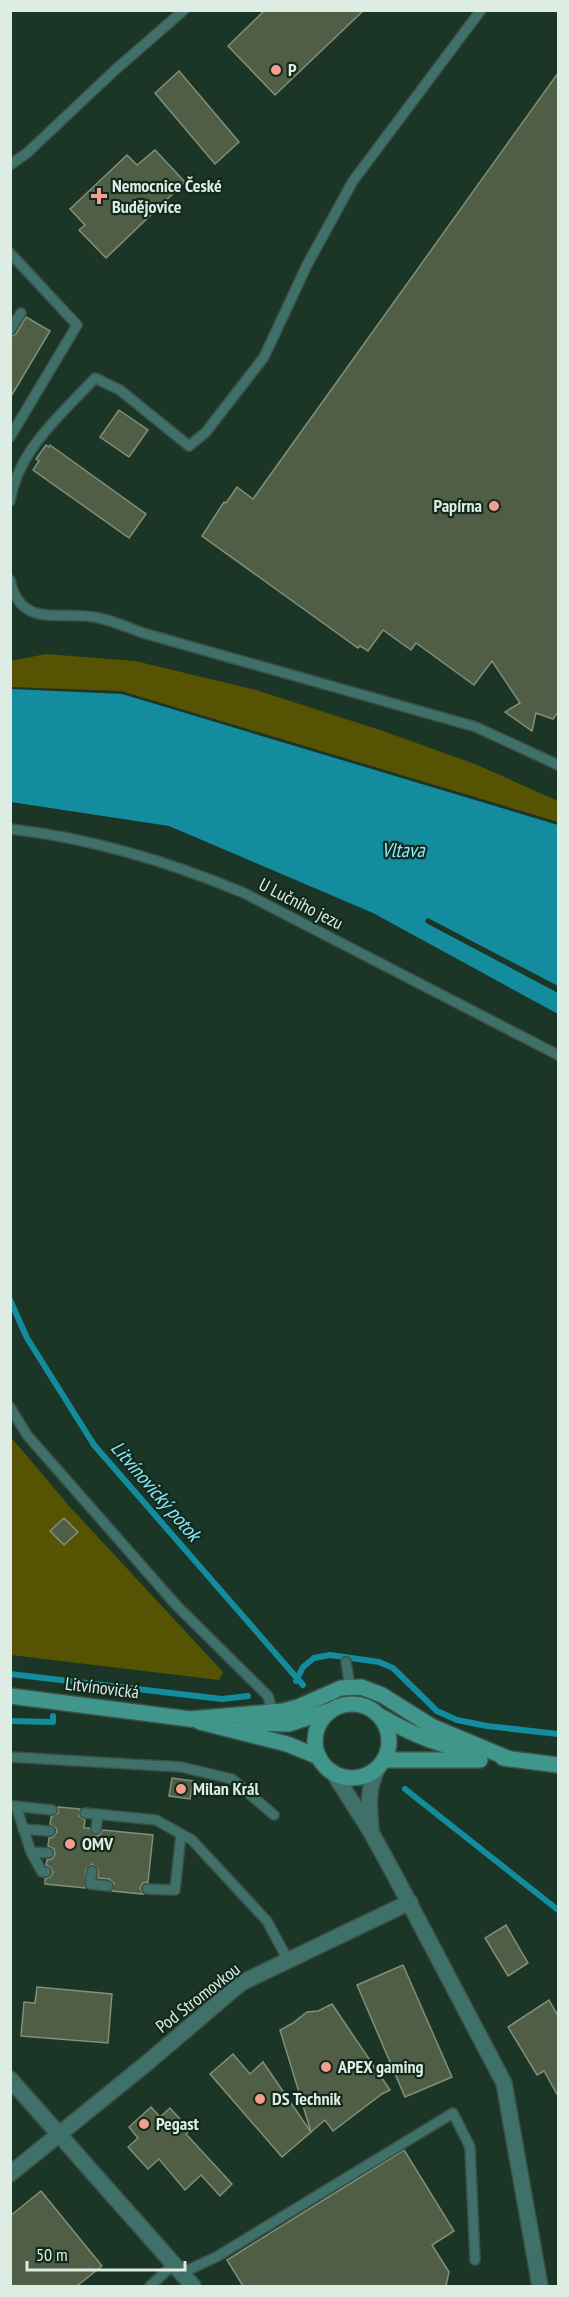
<svg xmlns="http://www.w3.org/2000/svg" width="569" height="2297" font-family="'PT Sans Narrow',sans-serif">
	<style>
		.green { fill: #565303 }
		.water { fill: #138d9e }
		.lines { fill: none; stroke-linecap: round; stroke-linejoin: round }
		.stream { stroke: #138d9e; stroke-width: 6 }
		.building { fill: #505e46; stroke: #819077; stroke-width: 1.5 }
		.service-casing { stroke: #3a5245; stroke-width: 12 }
		.minor-casing { stroke: #3a5245; stroke-width: 18 }
		.tertiary-casing { stroke: #3a5245; stroke-width: 18 }
		.secondary-casing { stroke: #3a5245; stroke-width: 18 }
		.service { stroke: #3f716a; stroke-width: 9 }
		.minor { stroke: #3f716a; stroke-width: 15 }
		.tertiary { stroke: #3f716a; stroke-width: 15 }
		.secondary { stroke: #41968b; stroke-width: 15 }
		.poi-dot { fill: #f59d8e; stroke: #112a1d; stroke-width: 2 }
		.labels { text-anchor: middle; stroke-width: 4.5; stroke-linejoin: round; paint-order: stroke }
		.poi-label { font-size: 18px; font-weight: bold; fill: #deede3; stroke: #112a1d; text-anchor: start }
		.street-label { font-size: 18px; fill: #deede3; stroke: #112a1d }
		.water-label { font-size: 20px; font-style: italic; fill: #8ceafa; stroke: #112a1d }
	</style>
	<rect width="100%" height="100%" fill="#1b3527"/>
	<g class="green">
		<polygon points="46,654 135,661 256,690 383,731 475,764 558,801 558,822 121,691 11,687 11,661"/>
		<polygon points="10,1436 70,1507 223,1672 219,1680 11,1655"/>
	</g>
	<polygon class="water" points="11,689 122,694 558,825 558,986 428,918 425,920 426,923 558,993 558,1014 373,913 169,826 11,802"/>
	<g class="lines">
		<g class="stream">
			<polyline points="10,1300 27,1338 94,1445 303,1685"/>
			<polyline points="10,1674 222,1699 248,1696"/>
			<polyline points="296,1681 303,1667 314,1658 330,1655 379,1662 393,1668 437,1711 457,1720 487,1726 558,1734"/>
			<polyline points="10,1721 53,1722 53,1716"/>
			<polyline points="405,1789 558,1910"/>
		</g>
	</g>
	<g class="building">
		<polygon points="265,10 364,10 275,95 228,46"/>
		<polygon points="179,71 239,142 215,164 155,93"/>
		<polygon points="558,73 558,712 553,719 536,713 532,731 505,712 520,703 492,661 474,685 416,643 411,650 383,630 368,651 360,646 358,648 202,536 224,502 226,503 237,487 253,499"/>
		<polygon points="155,150 185,182 106,258 79,230 85,225 70,209 127,155 137,165"/>
		<polygon points="26,317 50,331 10,398 10,337 16,334"/>
		<polygon points="119,410 148,430 129,457 100,437"/>
		<polygon points="46,445 49,447 50,445 146,514 129,538 33,470 39,461 36,459"/>
		<polygon points="64,1518 78,1532 64,1545 50,1531"/>
		<polygon points="172,1778 193,1781 190,1799 169,1796"/>
		<polygon points="58,1807 80,1809 79,1816 85,1820 84,1828 89,1828 95,1836 99,1835 103,1830 153,1835 148,1882 143,1883 140,1888 143,1894 112,1891 114,1883 109,1879 98,1878 98,1869 92,1864 86,1869 85,1888 45,1884 45,1879 50,1877 53,1873 51,1868 46,1865 47,1860 52,1859 55,1854 54,1849 48,1846 49,1838 53,1837 57,1832 56,1828 50,1824 51,1817 58,1813"/>
		<polygon points="506,1925 528,1963 508,1976 485,1938"/>
		<polygon points="403,1965 452,2077 405,2097 357,1985"/>
		<polygon points="37,1987 112,1994 108,2043 21,2036 24,2002 35,2003"/>
		<polygon points="549,2000 558,2016 558,2096 544,2071 537,2075 508,2027"/>
		<polygon points="332,2004 390,2090 382,2094 333,2131 325,2120 311,2132 280,2030 293,2023 307,2012 318,2011"/>
		<polygon points="233,2054 250,2074 263,2062 311,2132 282,2157 210,2074"/>
		<polygon points="151,2107 160,2117 170,2108 190,2130 186,2134 232,2184 220,2196 201,2175 185,2190 159,2159 148,2169 128,2147 138,2138 129,2127"/>
		<polygon points="404,2150 454,2231 432,2245 449,2272 446,2286 243,2286 227,2260"/>
		<polygon points="41,2191 102,2266 77,2286 10,2286 10,2216"/>
	</g>
	<g class="lines">
		<defs>
			<g id="service">
				<polyline points="10,165 27,153 115,70 184,10"/>
				<polyline points="10,253 77,325 10,437"/>
				<polyline points="10,330 21,313"/>
				<path d="M 10,501 C 18,450 61,415 95,378 L 120,390 L 189,446 L 206,432 L 264,357 L 307,265 L 353,181 L 481,10"/>
				<path d="M 10,580 C 21,631 62,609 99,618 C 114,621 129,628 143,633 L 476,727 L 558,765"/>
				<path d="M 10,829 C 90,838 170,862 244,893 L 558,1055"/>
				<polyline points="10,1407 27,1435 177,1606 268,1696 273,1713"/>
				<polyline points="346,1662 350,1686"/>
				<polyline points="10,1757 181,1767 232,1779 274,1815"/>
				<polyline points="13,1806 52,1810"/>
				<polyline points="16,1806 31,1852 42,1872 46,1872"/>
				<polyline points="85,1813 156,1820 192,1840 267,1921 289,1962"/>
				<polyline points="23,1829 50,1831"/>
				<polyline points="96,1829 98,1814"/>
				<polyline points="31,1852 48,1853"/>
				<polyline points="92,1871 90,1884 108,1886"/>
				<polyline points="147,1889 175,1890 181,1834"/>
				<polyline points="182,2273 218,2256 453,2113 470,2147 475,2260"/>
				<polyline points="150,2286 174,2264"/>
			</g>
			<g id="minor">
				<polyline points="10,2079 193,2286"/>
				<polyline points="10,2174 147,2063 241,1983 410,1902"/>
			</g>
			<g id="tertiary">
				<polyline points="333,1772 371,1832 394,1874 504,2083 540,2286"/>
				<path d="M 371,1829 C 369,1807 367,1790 377,1769"/>
			</g>
			<g id="secondary">
				<polyline points="10,1696 198,1720"/>
				<circle cx="352" cy="1741" r="37"/>
				<path d="M 382,1717 C 415,1736 441,1746 479,1753"/>
				<polyline points="189,1719 283,1711 298,1707 341,1688 361,1687 382,1695 433,1727 510,1759"/>
				<polyline points="200,1722 287,1744 319,1757"/>
				<polyline points="243,1723 289,1724 331,1710"/>
				<polyline points="503,1758 558,1765"/>
				<polyline points="384,1760 480,1760"/>
			</g>
		</defs>
		<use href="#service" class="service-casing"/>
		<use href="#minor" class="minor-casing"/>
		<use href="#tertiary" class="tertiary-casing"/>
		<use href="#secondary" class="secondary-casing"/>
		<use href="#service" class="service"/>
		<use href="#minor" class="minor"/>
		<use href="#tertiary" class="tertiary"/>
		<use href="#secondary" class="secondary"/>
	</g>
	<g class="poi-dot">
		<circle cx="276" cy="70" r="6"/>
		<path d="M96 187h6v6h6v6h-6v6h-6v-6h-6v-6h6z"/>
		<circle cx="494" cy="506" r="6"/>
		<circle cx="181" cy="1789" r="6"/>
		<circle cx="70" cy="1844" r="6"/>
		<circle cx="326" cy="2067" r="6"/>
		<circle cx="260" cy="2099" r="6"/>
		<circle cx="144" cy="2124" r="6"/>
	</g>
	<g class="labels">
		<g class="poi-label">
			<text x="288" y="76">P</text>
			<text x="112" y="192">Nemocnice České<tspan x="112" dy="21">Budějovice</tspan></text>
			<text x="482" y="512" text-anchor="end">Papírna</text>
			<text x="193" y="1795">Milan Král</text>
			<text x="82" y="1850">OMV</text>
			<text x="338" y="2073">APEX gaming</text>
			<text x="272" y="2105">DS Technik</text>
			<text x="156" y="2130">Pegast</text>
		</g>
		<g class="street-label">
			<text transform="translate(301 904) rotate(27)" y="6">U Lučního jezu</text>
			<text transform="translate(102 1688) rotate(7)" y="6">Litvínovická</text>
			<text transform="translate(198 1998) rotate(-38)" y="6">Pod Stromovkou</text>
		</g>
		<g class="water-label">
			<text x="403" y="857">Vltava</text>
			<text transform="translate(156 1491) rotate(49)" y="7">Litvínovický potok</text>
		</g>
	</g>
	<rect width="569" height="2297" fill="none" stroke="#deede3" stroke-width="24"/>
	<path d="M27 2261v9h158v-9" fill="none" stroke="#deede3" stroke-width="3"/>
	<text x="36" y="2261" font-size="18" fill="#deede3" stroke="#112a1d" stroke-width="4.5" paint-order="stroke">50 m</text>
</svg>
